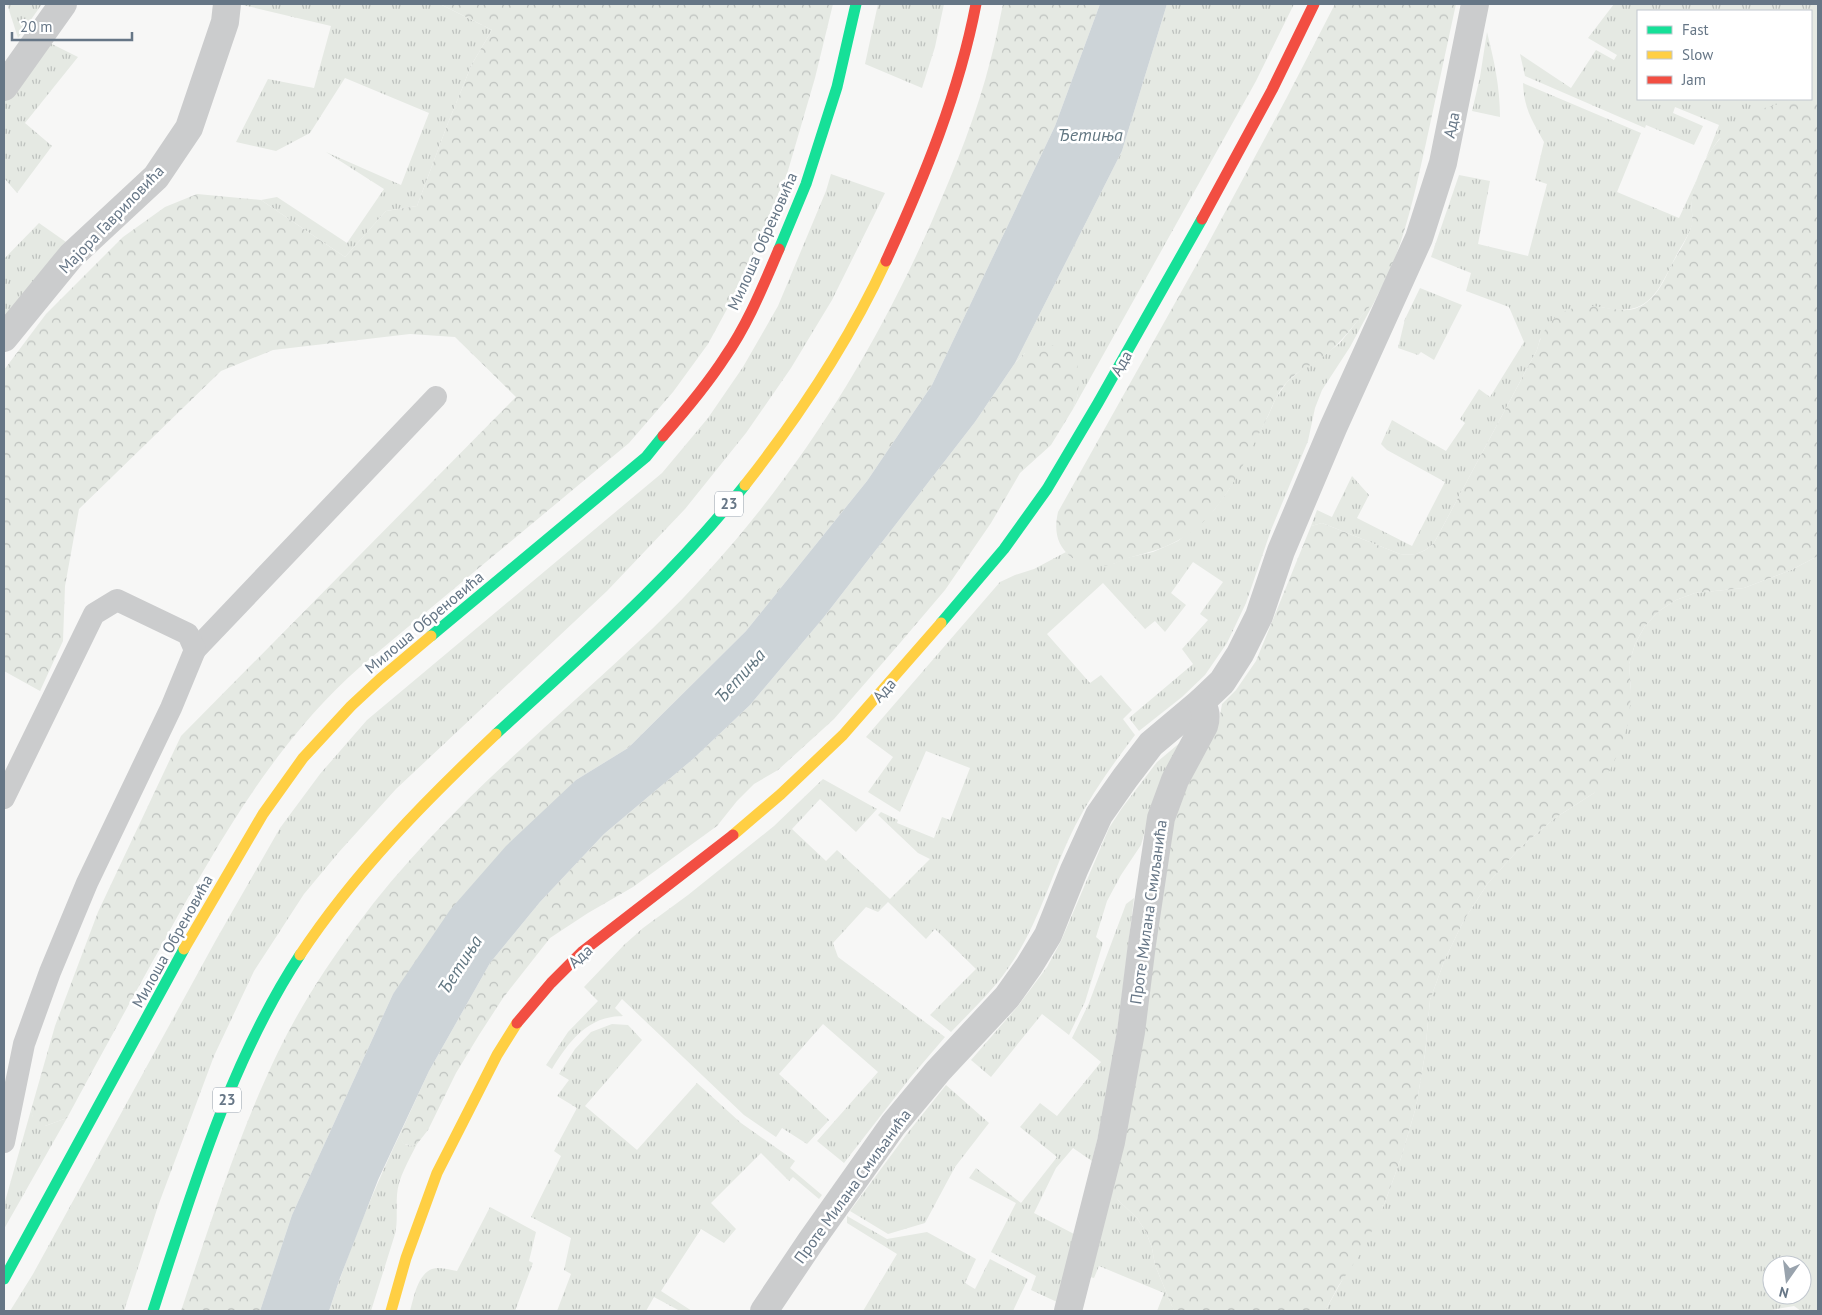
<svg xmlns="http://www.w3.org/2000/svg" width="1822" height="1315" font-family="'PT Sans',sans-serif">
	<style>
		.grass { fill: url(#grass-tufts); fill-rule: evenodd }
		.forest { fill: url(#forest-crowns) }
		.water { fill: #cdd4d8 }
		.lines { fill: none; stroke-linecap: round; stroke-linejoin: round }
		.lane { stroke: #cbcccd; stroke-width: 22 }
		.street { stroke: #cbcccd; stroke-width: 28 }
		.fast { stroke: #16e098; stroke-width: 11 }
		.slow { stroke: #ffcf43; stroke-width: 11 }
		.jam { stroke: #f24e42; stroke-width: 11 }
		.labels { text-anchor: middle; stroke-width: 5; stroke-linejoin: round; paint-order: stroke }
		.shield { fill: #fff; stroke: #949faa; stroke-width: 1 }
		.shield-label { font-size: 15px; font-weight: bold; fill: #667686 }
		.street-label { font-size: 16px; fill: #667686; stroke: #fff }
		.water-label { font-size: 18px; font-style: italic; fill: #627782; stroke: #fff }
	</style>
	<defs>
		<pattern id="grass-tufts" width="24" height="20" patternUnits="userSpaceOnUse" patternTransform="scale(1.25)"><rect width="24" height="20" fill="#e5e9e3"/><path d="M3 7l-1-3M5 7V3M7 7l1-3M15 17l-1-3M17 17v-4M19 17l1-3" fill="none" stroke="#bdc1be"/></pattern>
		<pattern id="forest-crowns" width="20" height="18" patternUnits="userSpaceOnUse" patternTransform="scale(1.25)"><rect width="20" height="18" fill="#e5e9e3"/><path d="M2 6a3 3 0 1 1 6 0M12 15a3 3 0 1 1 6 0" fill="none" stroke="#bdc1be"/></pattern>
	</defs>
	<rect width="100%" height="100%" fill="#f7f7f6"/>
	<g class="grass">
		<polygon points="7,4 42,4 18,38"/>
		<polygon points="244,4 440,4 492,30 472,64 448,123 417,206 386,211 345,257 261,200 277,197 347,243 384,189 326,152 401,185 429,113 345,78 310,133 276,151 236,142 268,79 314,88 331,26 243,5"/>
		<polygon points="878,4 944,4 935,47 922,88 865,64"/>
		<polygon points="1167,4 1294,4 1256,81 1073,409 1078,394 1025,353 1015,363 1122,151"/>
		<path d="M 1614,4 L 1818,4 L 1818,101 L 1796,101 L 1719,139 L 1706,158 L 1719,125 L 1675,107 L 1673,113 L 1703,126 L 1694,145 L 1646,125 L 1645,128 L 1525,76 L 1520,54 L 1571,88 L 1596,50 L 1614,60 L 1617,55 L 1588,38 ZM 1638,11 L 1811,11 L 1811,99 L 1638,99 Z"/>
		<path d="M 1487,32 C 1494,60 1500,87 1500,117 L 1472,111 L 1480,77 Z"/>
		<polygon points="48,42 78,57 25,123 52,146 17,193 4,178 4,101"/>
		<path d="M 1523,83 L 1641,133 L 1617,192 L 1679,218 L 1697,179 C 1695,186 1693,194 1692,201 C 1691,209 1693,217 1692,225 C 1689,235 1681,246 1676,256 C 1658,292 1648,319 1601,307 L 1540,339 L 1537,350 L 1434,543 C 1424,553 1414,556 1400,554 L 1322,523 L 1311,526 L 1317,510 L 1332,517 L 1352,476 L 1369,495 L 1357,518 L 1412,546 L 1445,482 L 1387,450 L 1381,444 L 1392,420 L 1446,451 L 1465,423 L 1460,419 L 1479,389 L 1490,397 L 1524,342 L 1509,307 L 1466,291 L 1471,273 L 1431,257 L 1459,175 L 1490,181 L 1478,244 L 1528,256 L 1547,184 L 1535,180 L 1544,142 C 1532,120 1524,109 1523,83 Z"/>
		<polygon points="831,174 885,193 832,300 791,368 746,433 685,509 607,591 396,789 339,852 304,894 254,971 214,1056 158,1206 124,1311 10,1311 33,1274 216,940 280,828 320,774 367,720 662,473 708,418 743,367 778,306 826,191"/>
		<polygon points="39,223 66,242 4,317 4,259"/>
		<polygon points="1420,288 1462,305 1434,360 1421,352 1418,355 1398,348 1405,319"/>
		<path d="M 1378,295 L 1350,347 L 1322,390 L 1315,408 L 1308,441 L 1271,530 L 1246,603 L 1227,643 L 1205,675 L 1182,697 L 1139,731 L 1129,718 L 1193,664 L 1182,649 L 1208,620 L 1200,614 L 1223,582 L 1193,562 L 1171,593 L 1186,605 L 1165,632 L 1155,621 L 1145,629 L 1103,583 L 1047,634 L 1090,683 L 1101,675 L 1132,710 L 1123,719 L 1135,735 C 1113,764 1092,793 1075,826 C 1053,870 1040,920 1013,961 C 996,988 973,1009 951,1032 L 930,1015 L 976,969 L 935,929 L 926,939 L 888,902 L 878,912 L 866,907 L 833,943 L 838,957 L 945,1037 L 910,1078 L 844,1163 L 817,1141 L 878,1072 L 823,1024 L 779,1074 L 829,1120 L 807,1144 L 782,1128 L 776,1137 L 744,1115 L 622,999 L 615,1008 L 623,1016 C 588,1016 569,1041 552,1069 L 546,1065 L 568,1032 L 598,1001 L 584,987 L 624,945 L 643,928 L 688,895 L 774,826 L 823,779 L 877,809 L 856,832 L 820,799 L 792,829 L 826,861 L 837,850 L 890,899 L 930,859 L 918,853 L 878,815 L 881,812 L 898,820 L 897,823 L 934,838 L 942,817 L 950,820 L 970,768 L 926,751 L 900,812 L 868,792 L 893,757 L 866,737 L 1000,582 L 1015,575 L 1034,569 L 1066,552 L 1073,559 L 1113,564 L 1126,558 L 1153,552 L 1178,541 L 1214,510 L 1228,491 L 1268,416 L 1276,398 L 1287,382 L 1301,370 L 1319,359 L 1340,343 Z"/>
		<path d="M 1818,556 L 1818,1311 L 1801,1311 L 1794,1306 L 1766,1311 L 1325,1311 L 1384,1205 L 1401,1158 L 1416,1107 L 1425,1054 L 1430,1000 L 1445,959 L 1464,920 L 1488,883 L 1520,848 L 1555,818 L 1594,793 L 1631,691 L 1629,664 L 1635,644 L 1645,626 L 1659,611 L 1676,600 L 1695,593 L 1744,588 L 1791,570 ZM 1772,1265 L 1802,1265 L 1802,1295 L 1772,1295 Z"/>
		<polygon points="1182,741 1154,801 1141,845 1121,875 1107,901 1096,937 1103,943 1085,1002 1069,1035 1042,1014 991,1077 971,1060 1018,1006 1047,967 1061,941 1109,828 1122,808 1157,762"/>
		<path d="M 1134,898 C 1123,986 1114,1075 1092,1161 L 1073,1148 L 1056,1168 L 1034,1213 L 1074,1234 L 1057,1302 L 1031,1290 L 1036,1276 L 991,1252 L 1016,1203 L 969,1178 L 976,1168 L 1021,1203 L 1057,1157 L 1020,1127 L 1040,1103 L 1057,1116 L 1101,1062 L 1072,1038 L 1089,1003 L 1126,904 Z"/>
		<polygon points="612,1024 628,1025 642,1040 585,1106 637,1150 697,1083 741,1123 795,1161 790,1168 822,1195 819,1199 793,1177 789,1181 761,1153 711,1203 736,1229 724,1243 701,1229 661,1291 692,1311 680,1311 654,1297 646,1311 557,1311 571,1274 564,1270 571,1238 531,1217 561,1156 554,1151 577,1108 557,1096 569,1080 559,1074 575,1049 591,1032"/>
		<polygon points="946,1085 989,1123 955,1167 925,1223 888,1234 850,1211 906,1135"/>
		<polygon points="31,1110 35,1124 45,1126 67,1118 4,1229 4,1205"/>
		<path d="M 400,1134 C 401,1144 407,1148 417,1144 C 409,1160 398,1178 397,1195 C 396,1209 398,1221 395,1234 L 371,1311 L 329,1311 C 349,1250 373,1191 400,1134 Z"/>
		<polygon points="1112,1182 1118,1200 1137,1218 1146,1232 1152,1248 1155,1265 1174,1311 1157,1311 1164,1293 1099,1266 1094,1278 1090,1277"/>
		<path d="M 490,1207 L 536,1232 L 529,1261 L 533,1263 L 515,1311 L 410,1311 C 414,1298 417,1275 432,1269 C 440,1266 450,1270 457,1271 Z"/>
		<polygon points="847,1216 887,1239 927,1232 976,1259 965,1283 975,1289 990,1259 1028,1279 1013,1311 863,1311 897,1254 847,1223"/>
	</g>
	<g class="forest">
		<path d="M 440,4 L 833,4 L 815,78 L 787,174 L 739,287 L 708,344 L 673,392 L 629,443 L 360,667 C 275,742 219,841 165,939 C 132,999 99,1058 67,1118 L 45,1126 L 35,1128 L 31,1110 L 55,1026 L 98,912 L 181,736 L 516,397 L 455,337 L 410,334 L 273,350 L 221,371 L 79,509 L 65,586 L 63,641 L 40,691 L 4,671 L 4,370 L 46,314 L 123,237 L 165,207 L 197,194 L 261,200 L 345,257 L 386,211 L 417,206 L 448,123 L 472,64 L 492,30 Z"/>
		<path d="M 1003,4 L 1100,4 L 1055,126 L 932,385 L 867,481 L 746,631 L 628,748 L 576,780 L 393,994 L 292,1215 L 260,1311 L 181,1311 C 210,1224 238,1135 278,1052 C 300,1007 327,965 357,925 C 440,812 551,725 652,629 C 774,512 864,375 932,221 C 955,168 977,114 991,58 C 996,40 999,22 1003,4 Z"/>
		<path d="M 1335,4 L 1456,4 C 1446,50 1436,97 1426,143 C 1415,192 1403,251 1378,294 C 1375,301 1369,307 1364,313 C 1350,330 1338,346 1320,359 C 1309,366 1298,371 1288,381 C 1276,393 1271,411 1263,426 C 1241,468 1221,518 1177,541 C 1161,550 1145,553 1128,558 C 1123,559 1118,563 1113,564 C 1101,568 1082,566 1072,558 C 1056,545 1054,530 1058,512 L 1203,253 L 1286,99 Z"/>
		<path d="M 1796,101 L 1818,101 L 1818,556 L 1791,570 L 1744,588 L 1695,593 L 1676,600 L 1659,611 L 1645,626 L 1635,644 L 1629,664 L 1631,691 L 1629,719 L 1622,745 L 1610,770 L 1594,793 L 1555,818 L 1520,848 L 1488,883 L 1464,920 L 1445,959 L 1430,1000 L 1425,1054 L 1416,1107 L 1401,1158 L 1384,1205 L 1363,1250 L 1339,1285 L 1325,1311 L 1174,1311 L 1155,1265 L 1152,1248 L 1146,1232 L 1137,1218 L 1118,1200 L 1113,1192 L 1112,1182 L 1172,824 L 1185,788 L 1219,721 L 1222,704 L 1236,690 L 1256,661 L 1311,526 L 1322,523 L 1400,554 C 1414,556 1424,553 1434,543 L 1537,350 C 1545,318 1567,302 1601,307 C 1618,310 1632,314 1647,302 C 1660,292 1665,278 1672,264 C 1678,253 1690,235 1692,223 C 1693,216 1691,208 1692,200 C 1697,164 1721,127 1755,112 C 1768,106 1782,103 1796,101 Z"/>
		<polygon points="1053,345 1071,350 1077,364 1079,378 1078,394 1073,409 1051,445 1020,473 991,523 945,590 900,643 834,719 778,770 754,784 737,801 717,826 633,887 588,913 550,938 503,998 479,1035 456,1073 428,1130 417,1144 413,1146 404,1144 400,1139 400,1134 429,1071 490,963 540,902 604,834 693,759 750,705 824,617 975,422 1015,363 1025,353 1038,346"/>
	</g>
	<polygon class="water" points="1100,4 1167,4 1122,151 1015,363 975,422 824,617 750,705 693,759 604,834 540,902 490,963 429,1071 378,1180 340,1278 329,1311 260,1311 292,1215 393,994 450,910 506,846 576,780 628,748 746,631 867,481 932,385 1055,126"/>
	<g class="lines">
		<g class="lane">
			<polyline points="195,650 436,397"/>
			<polyline points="4,798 94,614 117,600 188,634 195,650 171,708 87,883 50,972 24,1044 4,1142"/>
		</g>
		<g class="street">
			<polyline points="4,87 63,4"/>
			<polyline points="4,338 71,256 156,177 189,128 225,22 227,4"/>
			<polyline points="764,1311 811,1241 893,1125 938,1071 1007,997 1029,966 1048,935 1074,870 1099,815 1125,778 1151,744 1201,702 1222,682 1240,654 1259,616 1281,551 1333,428 1419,238 1443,163 1475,4"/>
			<path d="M 1068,1311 L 1111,1142 L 1131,1032 L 1142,944 L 1161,818 L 1175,780 L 1204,726 C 1207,716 1206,711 1201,702"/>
		</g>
		<g class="fast">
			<polyline points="779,249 806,184 837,87 856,4"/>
			<polyline points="941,623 1004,549 1047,489 1098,403 1202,219"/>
			<polyline points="431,636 646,457 663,436"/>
			<path d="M 496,734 C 583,654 672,577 745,485"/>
			<polyline points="4,1279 184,949"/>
			<path d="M 153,1311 C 192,1191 230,1062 300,955"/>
		</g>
		<g class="slow">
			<path d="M 745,485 C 800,415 849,341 886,261"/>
			<polyline points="733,835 781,794 843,735 941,623"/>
			<polyline points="184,949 263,814 303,758 351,706 380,679 431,636"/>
			<path d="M 300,955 C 355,872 424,802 496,734"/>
			<polyline points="391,1311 406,1258 437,1173 497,1055 517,1023"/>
		</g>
		<g class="jam">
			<polyline points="1202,219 1272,90 1314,4"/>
			<path d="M 886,261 C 924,178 959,93 976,4"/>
			<path d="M 663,436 C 685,411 707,385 725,357 C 748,324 763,286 779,249"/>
			<polyline points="517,1023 551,983 583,951 733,835"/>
		</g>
	</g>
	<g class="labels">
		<g class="shield">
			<rect x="715" y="491.5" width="28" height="25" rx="4"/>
			<rect x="213" y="1087.5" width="28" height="25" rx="4"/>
		</g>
		<g class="shield-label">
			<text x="729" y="509">23</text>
			<text x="227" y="1105">23</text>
		</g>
		<g class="street-label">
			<text transform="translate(1451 125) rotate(-78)" y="6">Ада</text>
			<text transform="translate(111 219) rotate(-46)" y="6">Мајора Гавриловића</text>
			<text transform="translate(762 241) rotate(-66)" y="6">Милоша Обреновића</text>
			<text transform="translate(1121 363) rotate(-60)" y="6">Ада</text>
			<text transform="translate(424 622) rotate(-40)" y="6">Милоша Обреновића</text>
			<text transform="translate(884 690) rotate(-48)" y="6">Ада</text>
			<text transform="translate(1148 912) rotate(-82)" y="6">Проте Милана Смиљанића</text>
			<text transform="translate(172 941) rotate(-61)" y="6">Милоша Обреновића</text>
			<text transform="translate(580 956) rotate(-42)" y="6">Ада</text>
			<text transform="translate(852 1186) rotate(-54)" y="6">Проте Милана Смиљанића</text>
		</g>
		<g class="water-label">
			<text x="1090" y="141">Ђетиња</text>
			<text transform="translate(740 676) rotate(-48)" y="6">Ђетиња</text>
			<text transform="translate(460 965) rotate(-57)" y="6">Ђетиња</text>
		</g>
	</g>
	<rect width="1822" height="1315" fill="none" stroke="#667686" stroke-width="10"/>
	<rect x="1637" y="10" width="175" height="90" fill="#ffffff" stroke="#c2c8cf"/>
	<rect x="1647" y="26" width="25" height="8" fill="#16e098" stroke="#c2c8cf"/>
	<text x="1682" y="35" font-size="15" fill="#667686">Fast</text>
	<rect x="1647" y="51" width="25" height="8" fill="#ffcf43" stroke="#c2c8cf"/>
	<text x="1682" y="60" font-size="15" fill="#667686">Slow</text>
	<rect x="1647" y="76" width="25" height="8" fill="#f24e42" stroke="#c2c8cf"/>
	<text x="1682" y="85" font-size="15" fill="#667686">Jam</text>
	<g transform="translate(1787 1280) rotate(194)"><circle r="24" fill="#ffffff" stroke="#c2c8cf"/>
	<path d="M0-4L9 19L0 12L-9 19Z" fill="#99a3ad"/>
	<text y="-8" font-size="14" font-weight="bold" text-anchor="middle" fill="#667686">N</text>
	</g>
	<path d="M12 32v8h120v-8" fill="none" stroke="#667686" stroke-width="2.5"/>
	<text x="20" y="32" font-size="15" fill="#667686" stroke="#ffffff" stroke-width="4" paint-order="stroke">20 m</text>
</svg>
